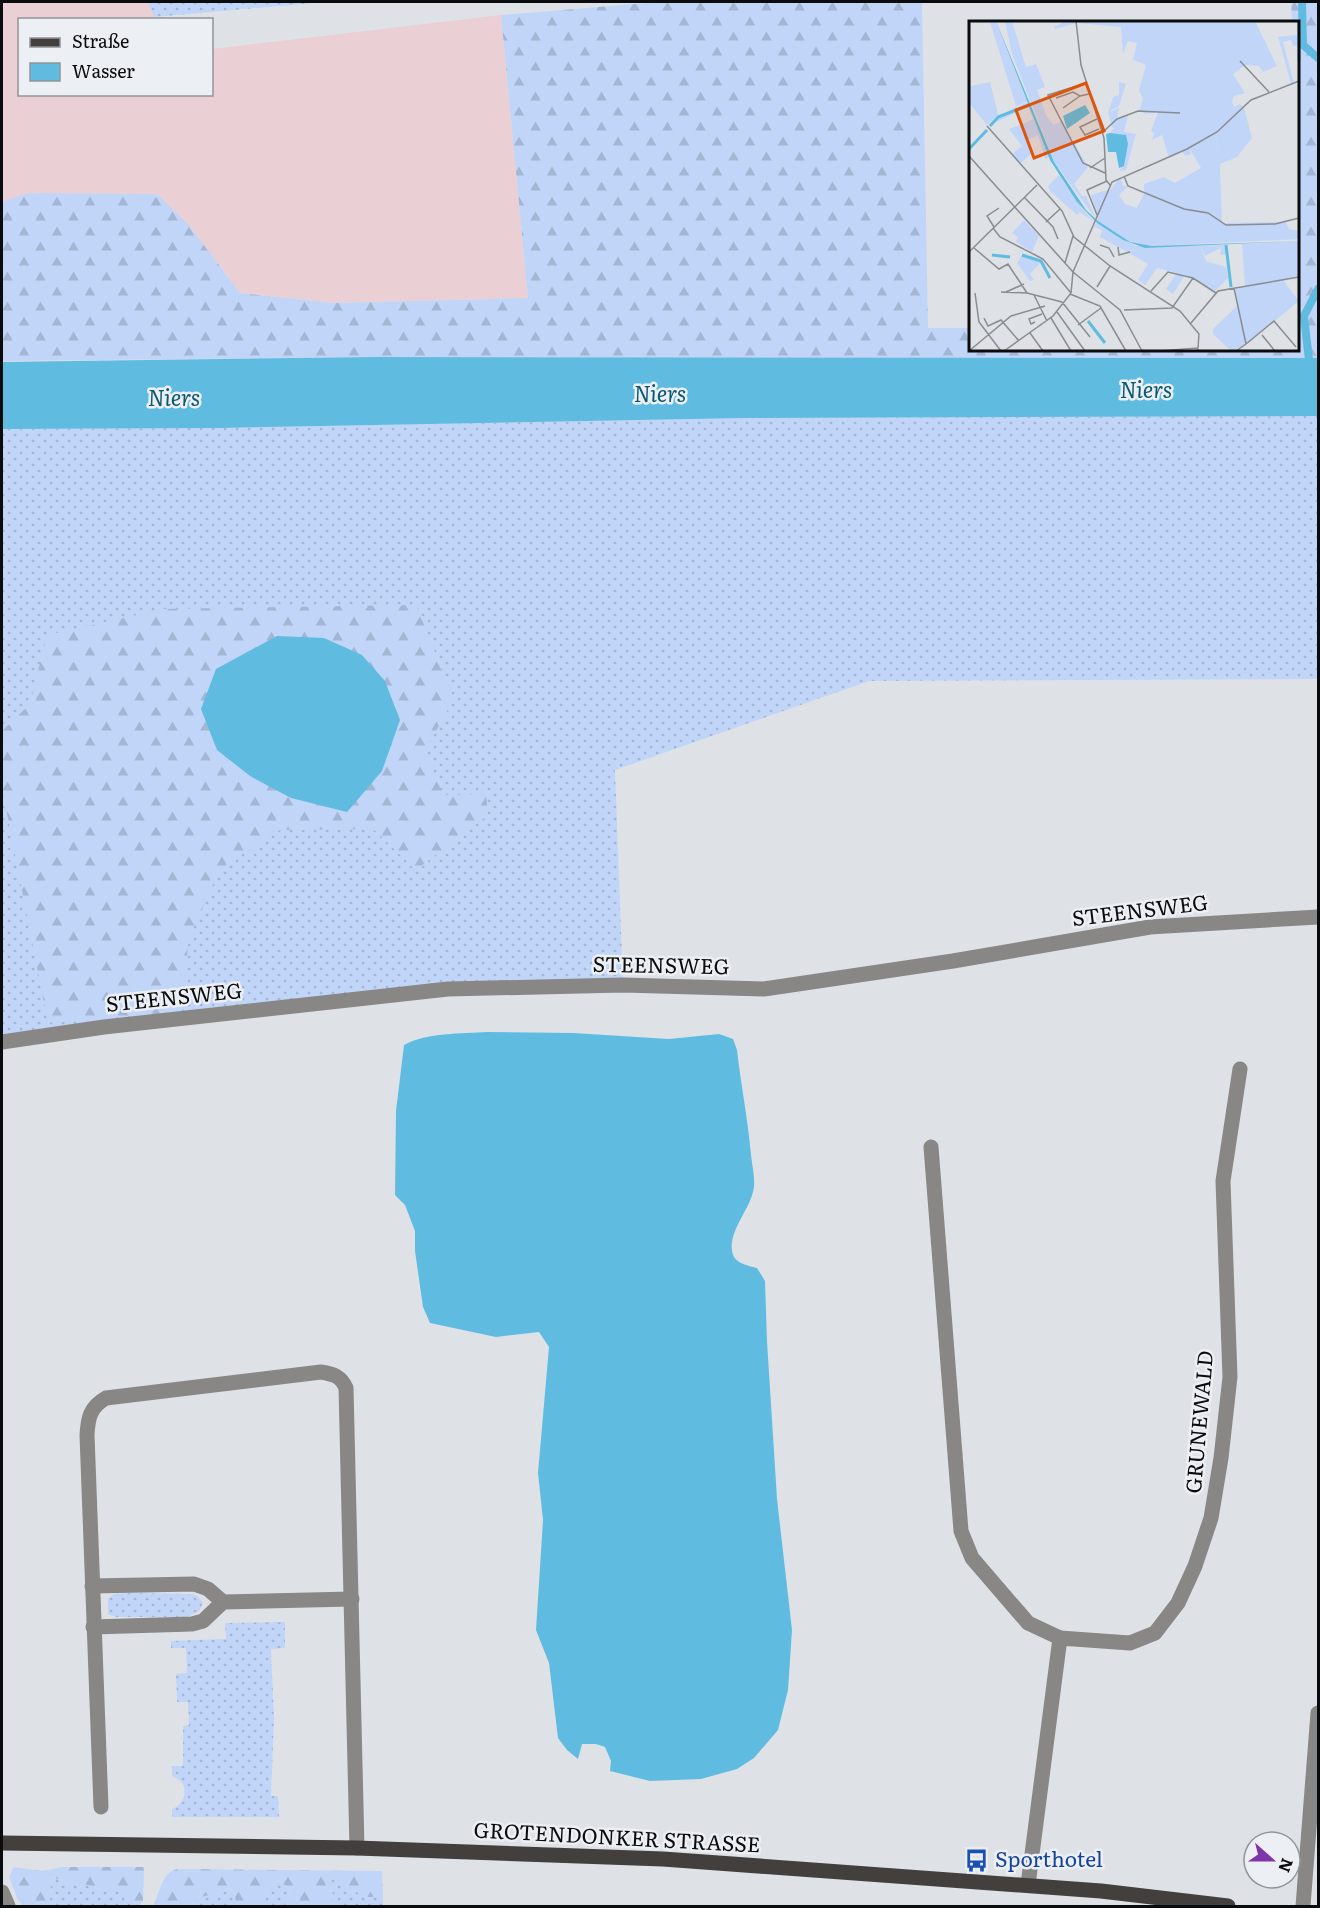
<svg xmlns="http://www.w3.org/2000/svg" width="1320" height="1908" font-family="Literata,serif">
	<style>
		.industrial { fill: #ead0d4 }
		.grass { fill: url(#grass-dots) }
		.forest { fill: url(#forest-firs) }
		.water { fill: #5fbce0 }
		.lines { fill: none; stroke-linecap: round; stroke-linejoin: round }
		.stream { stroke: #5fbce0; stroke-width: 8 }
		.minor { stroke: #898785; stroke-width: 15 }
		.major { stroke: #433f3c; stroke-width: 15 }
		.labels { text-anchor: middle; stroke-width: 5; stroke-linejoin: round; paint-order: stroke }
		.street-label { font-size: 21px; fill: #0a0b0d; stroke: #eceff4 }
		.transit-label { font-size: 21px; fill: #164399; stroke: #eceff4; text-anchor: start }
		.water-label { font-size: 22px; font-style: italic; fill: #0a5871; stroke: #eceff4 }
		.inset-river { fill: none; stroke: #5fbce0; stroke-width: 3 }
		.inset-road { fill: none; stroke: #898c90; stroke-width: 1.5 }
		.view { fill: #dd550c; fill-opacity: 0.15; stroke: #dd550c; stroke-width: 3 }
		.inset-edge { fill: none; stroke: #0a0b0d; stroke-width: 3 }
	</style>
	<defs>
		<pattern id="grass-dots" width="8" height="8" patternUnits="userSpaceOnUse" patternTransform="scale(1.5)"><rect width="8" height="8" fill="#c1d5f8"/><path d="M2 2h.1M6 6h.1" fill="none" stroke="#a4b6d3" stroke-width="1.8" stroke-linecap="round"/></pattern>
		<pattern id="forest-firs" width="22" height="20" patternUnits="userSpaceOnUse" patternTransform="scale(1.5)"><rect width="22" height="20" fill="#c1d5f8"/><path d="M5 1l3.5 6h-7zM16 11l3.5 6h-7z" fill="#a4b6d3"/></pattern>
	</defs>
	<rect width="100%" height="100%" fill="#dee2e7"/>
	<polygon class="industrial" points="2,2 148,2 156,19 20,20 20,94 212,94 212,49 501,15 528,298 333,303 240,293 188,224 2,202"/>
	<g class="grass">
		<polygon points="148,2 325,2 154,17"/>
		<polygon points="1318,416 1318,679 869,681 615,770 623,985 448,989 2,1042 2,429 221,428 745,418"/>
		<polygon points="128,1593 192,1594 198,1596 203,1603 199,1611 187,1617 116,1617 108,1614 108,1599 114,1594"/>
		<path d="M 285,1622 L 285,1648 L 271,1649 L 274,1719 L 271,1796 L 278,1796 L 279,1817 L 172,1817 L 172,1809 C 183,1804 188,1794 182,1782 L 172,1776 L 172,1766 L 183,1766 L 183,1726 L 189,1725 L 188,1702 L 177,1702 L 176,1674 L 187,1673 L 186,1648 L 171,1648 L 171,1641 L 226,1639 L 225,1623 Z"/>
		<polygon points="51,1877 69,1883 81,1883 103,1890 118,1890 131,1905 137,1906 46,1906 51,1896 50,1880"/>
		<polygon points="330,1878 338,1879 368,1897 383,1894 383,1906 334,1906 332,1890 326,1885"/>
		<polygon points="277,1880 286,1886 290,1893 285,1906 265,1906 263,1895"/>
		<polygon points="230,1890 235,1896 236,1906 191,1906 197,1898"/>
	</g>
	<g class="forest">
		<polygon points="658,2 922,2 928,328 970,328 970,350 1298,350 1298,22 1292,22 1291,2 1318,2 1318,358 375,357 2,361 2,202 28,193 157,194 188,224 240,293 333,303 528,298 501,15"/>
		<polygon points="416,605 454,699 425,750 443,795 486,794 488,815 416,870 373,829 280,830 220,869 189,937 181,1012 48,1023 2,788 2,731 30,704 47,635 164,609"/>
		<polygon points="14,1867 42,1871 63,1867 144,1867 143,1901 139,1906 131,1905 118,1890 103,1890 81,1883 69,1883 52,1877 50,1880 51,1896 46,1906 23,1906 18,1900 9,1877"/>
		<path d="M 177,1869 L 382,1871 L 383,1894 C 379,1895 373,1897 369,1897 C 354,1895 344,1878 330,1878 L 326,1885 L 332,1890 L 334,1906 L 285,1906 L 290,1893 L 286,1886 L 277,1880 L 264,1895 L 265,1906 L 236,1906 L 235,1896 L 230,1890 L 197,1898 L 191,1906 L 153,1906 C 160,1893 161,1873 177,1869 Z"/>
	</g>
	<g class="water">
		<polygon points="375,357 1318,358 1318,416 745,418 221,428 2,429 2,362"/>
		<polygon points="277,636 324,638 362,655 385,681 400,720 382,771 347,812 291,798 250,776 217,750 201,709 216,669"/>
		<path d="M 488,1032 L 573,1033 L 669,1039 L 719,1034 L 733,1039 L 737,1050 C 741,1085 748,1120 751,1155 C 752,1165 755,1177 754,1187 C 751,1209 729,1229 732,1251 C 734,1264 747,1265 757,1268 L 765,1281 L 767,1341 L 777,1499 L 792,1630 L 788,1690 L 778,1730 L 754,1758 L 737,1769 L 701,1779 L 650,1781 L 610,1771 L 611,1761 L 605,1747 L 596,1744 L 582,1744 L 578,1759 L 567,1750 L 558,1738 L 549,1663 L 536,1630 L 543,1520 L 538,1473 L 549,1347 L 539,1332 L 496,1337 L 430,1323 L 423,1307 L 415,1251 L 415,1231 L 405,1205 L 395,1195 L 396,1111 L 404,1045 C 428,1032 460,1034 488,1032 Z"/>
	</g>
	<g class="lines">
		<g class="stream">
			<polyline points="1302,2 1303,45 1318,58"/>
			<polyline points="1310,369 1304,316 1318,289"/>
		</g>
		<g class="minor">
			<polyline points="2,1042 104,1027 448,989 623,985 764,989 953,961 1150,927 1318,917"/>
			<polyline points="931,1147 961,1531 972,1558 1028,1623 1060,1638"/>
			<polyline points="92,1586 194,1584 208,1589 223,1602 352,1599"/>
			<polyline points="93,1627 192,1624 203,1621 223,1602"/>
			<path d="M 101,1807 L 87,1435 C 88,1418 90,1407 106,1398 L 321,1372 C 333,1374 341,1376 346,1388 L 357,1848"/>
			<polyline points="1028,1885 1060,1638 1130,1643 1155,1633 1178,1603 1195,1566 1211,1518 1221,1458 1230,1377 1223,1181 1240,1069"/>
			<polyline points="2,1892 8,1906"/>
			<polyline points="1303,1906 1318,1713"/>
		</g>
		<polyline class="major" points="2,1843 357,1848 663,1859 1101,1891 1228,1906"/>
	</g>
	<defs>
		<symbol id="bus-bare" viewBox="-9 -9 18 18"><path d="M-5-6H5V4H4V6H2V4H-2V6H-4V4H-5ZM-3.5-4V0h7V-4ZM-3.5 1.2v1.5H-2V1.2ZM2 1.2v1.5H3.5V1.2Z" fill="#1a4fb4" stroke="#eceff4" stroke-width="2.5" paint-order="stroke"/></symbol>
	</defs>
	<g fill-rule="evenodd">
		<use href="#bus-bare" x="960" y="1844" width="33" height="33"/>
	</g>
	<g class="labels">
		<g class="street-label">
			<text transform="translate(1140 911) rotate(-7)" y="7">STEENSWEG</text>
			<text transform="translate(661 966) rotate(1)" y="7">STEENSWEG</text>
			<text transform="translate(174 998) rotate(-6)" y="7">STEENSWEG</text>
			<text transform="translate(1200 1422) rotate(-85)" y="7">GRUNEWALD</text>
			<text transform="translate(617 1838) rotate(3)" y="7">GROTENDONKER STRASSE</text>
		</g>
		<g class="transit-label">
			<text x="995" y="1867">Sporthotel</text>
		</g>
		<g class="water-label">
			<text x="1146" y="398">Niers</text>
			<text x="660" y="402">Niers</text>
			<text x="174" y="406">Niers</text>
		</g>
	</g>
	<g transform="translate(969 21)">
		<rect width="330" height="330" fill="#dee2e7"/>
		<path d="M 27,0 L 58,81 L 47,85 L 21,1 ZM 36,0 L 43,0 L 57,46 L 67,43 L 76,66 L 68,69 L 78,96 L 85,104 L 93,100 L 119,146 L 105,163 L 113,175 L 117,175 L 127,198 L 85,141 L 43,33 ZM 0,41 L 2,65 L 21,61 L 29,93 L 18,104 L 0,82 ZM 150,61 L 157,63 L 150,85 L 139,92 L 144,76 L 150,74 ZM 51,104 L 64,131 L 51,143 L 42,134 L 53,125 L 40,108 ZM 242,114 L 247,116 L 251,143 L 253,202 L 317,201 L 320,208 L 330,210 L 330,218 L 183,225 L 161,221 L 129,200 L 122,174 L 139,169 L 147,182 L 166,191 L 175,173 L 175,163 L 195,156 L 206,162 L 232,147 L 220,127 ZM 90,154 L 108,181 L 125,201 L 111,191 L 108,194 L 81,170 L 79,165 ZM 330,220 L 330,256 L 314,259 L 330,280 L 277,324 L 262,330 L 244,313 L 244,308 L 269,284 L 266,269 L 276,265 L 273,223 ZM 167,225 L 231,225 L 237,240 L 257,246 L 259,257 L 246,270 L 216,254 L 204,273 L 197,268 L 208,252 L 188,247 L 176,264 L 169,259 L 179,243 L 160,232 Z" fill="#c1d5f8"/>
		<path d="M 83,0 L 85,6 L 97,0 L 286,0 L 308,45 L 294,51 L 290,45 L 276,44 L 264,53 L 276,72 L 265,75 L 263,81 L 265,86 L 271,83 L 275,87 L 283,117 L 268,136 L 251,143 L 247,116 L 242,114 L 220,127 L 222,133 L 216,135 L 213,130 L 200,137 L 193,114 L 183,119 L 185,112 L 182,110 L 189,91 L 176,93 L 170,90 L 174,78 L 170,69 L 177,44 L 164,39 L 168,22 L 159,20 L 154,33 L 152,6 L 108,2 L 86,8 ZM 328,14 L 329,25 L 324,25 L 322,19 L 314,21 L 325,62 L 322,63 L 309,16 ZM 59,81 L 80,136 L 76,138 L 69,114 L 59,119 L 52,104 L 64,98 L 59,86 L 19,105 L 30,94 ZM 150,87 L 148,98 L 159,95 L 155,111 L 167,113 L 157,149 L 151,150 L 156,131 L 141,112 L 144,108 L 139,92 ZM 151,157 L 154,165 L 159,165 L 150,174 L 156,183 L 168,187 L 166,191 L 147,183 L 141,188 L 135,187 L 139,172 ZM 128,202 L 154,219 L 167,225 L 160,232 L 131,216 L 133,209 L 125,206 ZM 257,224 L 258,233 L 251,234 L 252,227 L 236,235 L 231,225 Z" fill="#c1d5f8"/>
		<path d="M 55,199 L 70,215 L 63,231 L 47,221 L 49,216 L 43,212 ZM 53,234 L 72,241 L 61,253 L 65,259 L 61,260 L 48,242 Z" fill="#c1d5f8"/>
		<path d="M 27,0 L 85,141 L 117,189 L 129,200 L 161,221 L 183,225 L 330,220 L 176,227 L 154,219 L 128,202 L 108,181 L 81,139 ZM 116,84 L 121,92 L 98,108 L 94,95 ZM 141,112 L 157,114 L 159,123 L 155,145 L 150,147 L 147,131 L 139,131 L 137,113 Z" fill="#5fbce0"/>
		<path class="inset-river" d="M 330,40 L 330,2M 21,105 L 29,96 L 60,84M 0,128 L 18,109M 257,224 L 262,266M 23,234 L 41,236M 53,234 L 72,240 L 81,257M 119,300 L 136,322"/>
		<path class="inset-road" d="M 107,0 L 112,44 L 135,117 L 137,159 L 141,164M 271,40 L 300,71M 117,62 L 79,74 L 114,142 L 136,152M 87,77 L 104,71 L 111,75 L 120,73M 94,87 L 111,75M 128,98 L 111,106 L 116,114 L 130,108M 18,105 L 93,190 L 105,216 L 141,245 L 211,290 L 230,313 L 229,327M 133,112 L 148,98 L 169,90 L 211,92M 0,135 L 104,251 L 151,289 L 173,330M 121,147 L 136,137M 155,155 L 159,165 L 215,188 L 239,192 L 257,204 L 306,203 L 330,197M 55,176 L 84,206 L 89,218M 128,194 L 118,169 L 138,160M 77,201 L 91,188M 25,206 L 18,195 L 30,187M 24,207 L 31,216 L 74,238 L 102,272M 131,224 L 140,227 L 145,236M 149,226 L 150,234 L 161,231M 5,227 L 30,248 L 39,243 L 58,272M 0,231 L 68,164M 96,242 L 104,215M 104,251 L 143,161 L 218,128 L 248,111 L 282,79 L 330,60M 128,266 L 141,245M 265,267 L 277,323 L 267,330M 182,270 L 199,251 L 224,257M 32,271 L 58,272 L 93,281M 37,271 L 55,263M 6,272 L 10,301 L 32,330M 102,272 L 104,251M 101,273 L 131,285 L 157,330M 65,274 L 78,300M 93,281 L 121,316M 155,289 L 203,287 L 224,257 L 247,272M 88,291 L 116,330M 15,297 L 19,305 L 32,299 L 50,320M 82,297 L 102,330M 66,301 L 62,303 L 60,298 L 73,293M 222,302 L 249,270 L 330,256M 109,304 L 132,287M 61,312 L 74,330M 293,314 L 306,330M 277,323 L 305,300 L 327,326M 0,330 L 42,295 L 76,285M 35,330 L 84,295 L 102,272M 191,330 L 228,327 L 230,330"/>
		<path class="view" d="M 117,62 L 135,110 L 65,137 L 47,89 Z"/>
		<rect width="330" height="330" class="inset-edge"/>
	</g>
	<rect width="1320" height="1908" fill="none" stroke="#0a0b0d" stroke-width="6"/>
	<rect x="18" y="18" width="195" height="78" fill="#eceff4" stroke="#929498" stroke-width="1.5"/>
	<rect x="30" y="38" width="30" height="9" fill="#433f3c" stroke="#929498" stroke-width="1.5"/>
	<text x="72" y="48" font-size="18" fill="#0a0b0d">Straße</text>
	<rect x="30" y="63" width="30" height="18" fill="#5fbce0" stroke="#929498" stroke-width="1.5"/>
	<text x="72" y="78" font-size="18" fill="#0a0b0d">Wasser</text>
	<g transform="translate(1272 1860) rotate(111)"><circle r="28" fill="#eceff4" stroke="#929498" stroke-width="1.5"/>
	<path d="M0-4.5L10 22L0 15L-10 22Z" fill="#7e35a7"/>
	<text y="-9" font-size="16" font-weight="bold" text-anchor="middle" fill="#0a0b0d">N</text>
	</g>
</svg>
